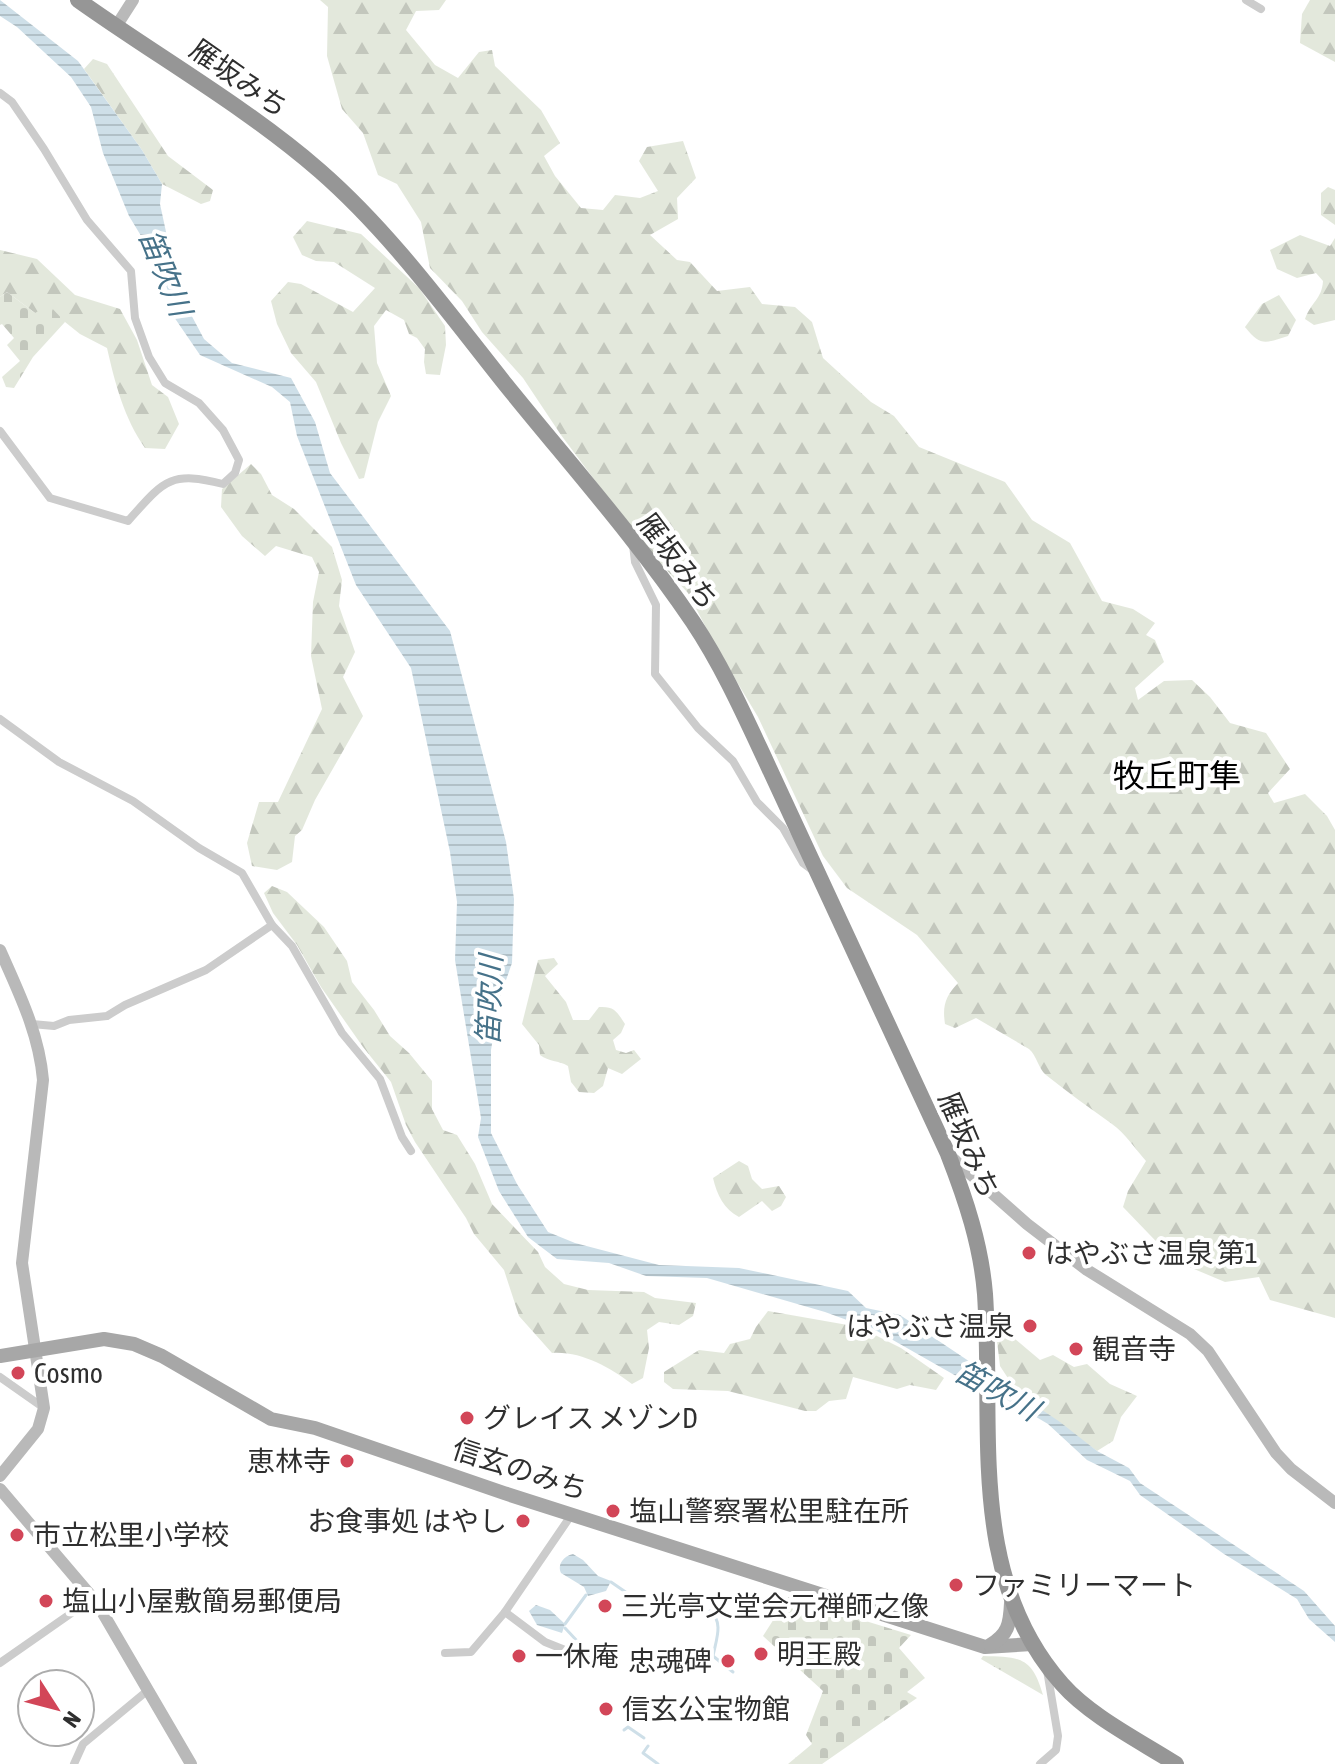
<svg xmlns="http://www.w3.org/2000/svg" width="1335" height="1764" font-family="'Asap Condensed','Noto Sans JP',sans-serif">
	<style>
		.grass { fill: url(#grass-tufts) }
		.forest { fill: url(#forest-firs) }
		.cemetery { fill: url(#cemetery-stones) }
		.water { fill: url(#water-rules) }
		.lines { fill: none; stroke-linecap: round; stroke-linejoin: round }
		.stream { stroke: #cedfe8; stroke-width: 3 }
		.street { stroke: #ccc; stroke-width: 8 }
		.secondary { stroke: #b9b9b9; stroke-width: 12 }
		.primary { stroke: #a7a7a7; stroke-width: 14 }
		.highway { stroke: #969696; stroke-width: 16 }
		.poi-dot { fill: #d24658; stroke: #fff; stroke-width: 3 }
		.labels { text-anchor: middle; stroke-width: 8; stroke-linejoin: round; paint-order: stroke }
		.street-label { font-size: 28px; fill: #2f2f2f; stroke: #fff }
		.poi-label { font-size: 28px; fill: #2f2f2f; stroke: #fff; text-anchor: start }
		.water-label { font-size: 30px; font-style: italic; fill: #467289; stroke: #fff }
		.quarter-label { font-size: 32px; fill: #000; stroke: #fff }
	</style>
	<defs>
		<pattern id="grass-tufts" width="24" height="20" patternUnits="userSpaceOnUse" patternTransform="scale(2)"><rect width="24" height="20" fill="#e3e8dc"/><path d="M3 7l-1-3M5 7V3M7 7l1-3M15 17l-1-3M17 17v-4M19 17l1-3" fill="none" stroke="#c3c7bd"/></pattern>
		<pattern id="forest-firs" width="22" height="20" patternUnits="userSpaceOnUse" patternTransform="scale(2)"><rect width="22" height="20" fill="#e3e8dc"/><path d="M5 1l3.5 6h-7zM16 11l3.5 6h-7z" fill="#c3c7bd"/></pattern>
		<pattern id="cemetery-stones" width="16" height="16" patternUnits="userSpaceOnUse" patternTransform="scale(2)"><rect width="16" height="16" fill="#e3e8dc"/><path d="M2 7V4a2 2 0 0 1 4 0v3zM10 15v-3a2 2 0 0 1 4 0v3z" fill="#c3c7bd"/></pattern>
		<pattern id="water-rules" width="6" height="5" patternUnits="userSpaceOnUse" patternTransform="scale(2)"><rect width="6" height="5" fill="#cedfe8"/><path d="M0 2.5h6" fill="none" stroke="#b1c0c7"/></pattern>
	</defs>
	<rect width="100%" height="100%" fill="#fff"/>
	<path class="grass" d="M 983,1656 C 1019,1657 1032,1656 1043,1695 L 981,1659 Z"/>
	<g class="forest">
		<path d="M 320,0 L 446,0 L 439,10 L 416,11 L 406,30 L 435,65 L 458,78 L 479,52 L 492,50 L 495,66 L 541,110 L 560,143 L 544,156 L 555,176 L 581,208 L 603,210 L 615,195 L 640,198 L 658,191 L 639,161 L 647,147 L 683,141 L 696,178 L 677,198 L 678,219 L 650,235 L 677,260 L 690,262 L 717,291 L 750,287 L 762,304 L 795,307 L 812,322 L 823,358 L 871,402 L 894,416 L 919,447 L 1005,482 L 1032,520 L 1070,543 L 1102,601 L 1133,609 L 1155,623 L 1146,635 L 1155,640 L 1164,662 L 1135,688 L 1138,700 L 1164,681 L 1192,680 L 1210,697 L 1230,723 L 1266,733 L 1290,769 L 1268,793 L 1274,803 L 1305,794 L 1327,816 L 1335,830 L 1335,1318 L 1270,1300 L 1259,1277 L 1225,1282 L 1175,1261 L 1123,1207 L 1128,1191 L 1146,1161 C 1136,1150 1125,1133 1112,1124 C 1090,1108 1067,1092 1046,1075 C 1038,1068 1037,1056 1029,1049 L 976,1018 L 955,1028 L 945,1024 C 942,1005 946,996 958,983 L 917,935 L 847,888 L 823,856 L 758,717 L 716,647 L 688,593 L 644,546 L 561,435 L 523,378 L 482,332 L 462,301 L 430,268 L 421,222 L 397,184 L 378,175 L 363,133 L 342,109 L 327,56 L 328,7 Z"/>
		<polygon points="1310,0 1335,0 1335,62 1300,43 1302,14"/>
		<polygon points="93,59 107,64 168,156 213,190 210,201 201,204 162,184 142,150 84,69"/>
		<polygon points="1328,187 1335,190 1335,225 1321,215 1321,193"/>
		<polygon points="307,221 361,234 419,288 445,326 446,345 440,375 426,374 424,362 425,349 417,338 409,334 404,320 386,310 374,326 377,363 391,396 378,422 364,478 359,479 341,443 316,382 291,353 277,324 271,301 288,282 301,284 353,312 375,288 334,262 316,261 302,255 293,237"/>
		<path d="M 1300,235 L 1330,246 L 1335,238 L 1335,320 L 1314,325 L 1305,319 C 1311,302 1322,299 1323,281 L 1316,273 L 1297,278 L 1277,269 L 1270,250 Z"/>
		<path d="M 0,250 L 37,259 L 75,295 L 120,309 L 137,340 L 152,385 L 168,397 L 179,424 L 165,449 L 145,448 C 124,418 115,383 107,348 L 80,334 L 65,322 L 35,313 L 7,292 L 0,297 Z"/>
		<path d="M 1279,295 L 1296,320 L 1288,336 C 1265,343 1261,347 1245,327 L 1262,304 Z"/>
		<polygon points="251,464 261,474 272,495 294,509 332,547 342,580 339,606 355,652 343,677 363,716 315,800 302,830 295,836 292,862 277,870 252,866 247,843 259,802 278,802 322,709 311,656 313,602 319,572 312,557 276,546 265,556 242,536 221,507 222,489"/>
		<path d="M 272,886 L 287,892 L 324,927 L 347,961 L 352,982 L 374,1010 L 390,1036 L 409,1053 L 432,1081 L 432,1109 L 443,1130 L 457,1135 L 475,1164 L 492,1204 L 538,1252 L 545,1267 L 564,1284 L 588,1290 L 644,1292 L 655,1298 L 696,1303 L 693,1316 L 679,1325 L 659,1322 L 647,1330 L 649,1348 L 643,1378 L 632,1384 C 609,1367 581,1351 552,1353 L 519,1316 L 504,1270 L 474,1234 L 466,1218 L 415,1142 L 406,1125 L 391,1082 L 363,1047 L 321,987 L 297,945 L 273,913 L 264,893 Z"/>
		<path d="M 554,958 L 558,964 L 545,976 L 566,1002 L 573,1020 L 589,1020 L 599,1007 C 615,1006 617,1012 625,1024 L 621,1033 L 613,1040 L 616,1050 L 626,1053 L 634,1050 L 641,1059 L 622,1074 L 608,1068 L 603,1086 L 594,1093 L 579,1092 L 571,1082 L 568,1066 C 558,1060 549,1062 540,1055 L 539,1045 L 522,1024 L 538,960 Z"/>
		<path d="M 739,1161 L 748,1166 L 752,1179 L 762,1189 L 779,1186 L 786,1197 L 781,1206 L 772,1211 L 762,1201 L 739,1217 C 724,1209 717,1195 713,1178 Z"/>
		<polygon points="768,1311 859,1327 901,1348 944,1378 936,1390 910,1385 897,1389 853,1377 846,1399 829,1401 816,1411 805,1411 728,1391 673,1389 664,1382 664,1372 699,1350 724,1353 730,1344 750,1339 756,1327"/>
		<polygon points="1008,1333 1040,1360 1053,1355 1074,1367 1087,1364 1110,1384 1137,1396 1121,1417 1113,1441 1097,1451 1019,1395 1000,1366 997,1341"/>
	</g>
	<g class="cemetery">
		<polygon points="7,292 35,313 49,305 65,322 33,357 14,388 6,387 2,377 20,361 7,345 14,338 2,324 0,325 0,297"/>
		<polygon points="788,1597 911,1635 899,1648 925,1678 907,1692 917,1698 822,1764 788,1764 812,1744 806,1735 823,1691 763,1636"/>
	</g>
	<g class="water">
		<polygon points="0,0 78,61 142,150 162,184 160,204 179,292 204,339 232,363 291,378 315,422 330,473 450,631 506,842 514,899 512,963 500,997 491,1050 491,1133 517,1184 548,1232 575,1243 659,1265 739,1268 848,1291 866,1308 900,1315 1060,1422 1097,1451 1129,1468 1140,1483 1304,1591 1335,1626 1335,1642 1309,1619 1297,1599 1224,1554 1140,1495 1130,1481 1087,1460 1048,1424 1004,1398 965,1381 877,1331 825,1312 707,1278 646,1276 609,1263 557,1259 528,1237 499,1191 478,1137 481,1118 455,960 457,902 450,852 411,668 356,585 297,436 290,402 272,387 200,355 174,317 167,288 152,254 129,216 103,153 91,107 71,77 17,27 0,16"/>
		<path d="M 573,1554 L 583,1560 L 598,1576 L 611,1581 L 606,1591 L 588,1596 L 584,1587 L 561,1573 C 557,1564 564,1556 573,1554 Z"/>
		<polygon points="536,1605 550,1610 565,1624 562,1633 537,1625 529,1611"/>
	</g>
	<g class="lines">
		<g class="stream">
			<polyline points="611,1582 627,1593 631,1593"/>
			<path d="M 710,1611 C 724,1622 716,1640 713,1656 L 733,1672"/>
			<polyline points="565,1624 586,1595"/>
			<polyline points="565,1628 579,1643 581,1649"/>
			<polyline points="624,1730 628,1727 644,1738"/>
			<polyline points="648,1746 643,1753 658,1764"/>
		</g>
		<g class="street">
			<polyline points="1246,0 1261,9"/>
			<path d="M 0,93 L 12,102 L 44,149 L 87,220 L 131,271 L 135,318 L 149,357 L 165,383 L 199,403 L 223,430 L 239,460 L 235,473 L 223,484 C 169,470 163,482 128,521 L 50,498 L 0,431"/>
			<polyline points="633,545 635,562 656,605 655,674 698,728 733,761 757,802 783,828 803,863 811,869"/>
			<polyline points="0,719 59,762 133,801 199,848 242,873 272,925 206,970 125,1005 107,1016 69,1020 54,1026 32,1024"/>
			<polyline points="272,925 292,946 342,1033 380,1079 402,1137 411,1151"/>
			<polyline points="0,1377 44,1408"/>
			<polyline points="505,1612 545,1642 600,1664"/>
			<polyline points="445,1653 471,1652 505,1612 572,1514"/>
			<polyline points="0,1663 93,1598"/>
			<polyline points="74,1764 83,1744 147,1691"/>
			<polyline points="1040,1764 1056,1750 1058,1736 1047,1670"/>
		</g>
		<g class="secondary">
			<polyline points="117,25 133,0"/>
			<path d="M 0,950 C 19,993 39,1033 43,1080 L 22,1263 L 44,1408 L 38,1429 L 0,1476"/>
			<polyline points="950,1156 1027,1224 1087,1270 1190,1334 1208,1351 1276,1453 1291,1469 1335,1503"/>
			<polyline points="0,1489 97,1603 191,1764"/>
		</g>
		<g class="primary">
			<polyline points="0,1356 104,1339 134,1344 162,1356 271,1419 315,1428 504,1493 985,1647 1032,1644"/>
			<path d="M 990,1645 C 1008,1635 1010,1624 1011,1603"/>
		</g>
		<path class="highway" d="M 78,0 C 158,57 245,106 320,171 C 391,233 447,311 506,385 C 569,463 637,539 693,622 C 721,664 742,710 763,755 L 948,1154 C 966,1200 981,1245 985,1294 C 994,1427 966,1576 1062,1684 C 1090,1716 1140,1741 1176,1764"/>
	</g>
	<g class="poi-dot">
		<circle cx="1029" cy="1253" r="8"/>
		<circle cx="1030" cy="1326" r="8"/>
		<circle cx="1076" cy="1349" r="8"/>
		<circle cx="18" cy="1373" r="8"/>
		<circle cx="467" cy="1418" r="8"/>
		<circle cx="347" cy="1461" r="8"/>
		<circle cx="613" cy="1511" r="8"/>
		<circle cx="523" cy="1521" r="8"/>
		<circle cx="17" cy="1535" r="8"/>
		<circle cx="956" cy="1585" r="8"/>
		<circle cx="46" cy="1601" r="8"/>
		<circle cx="605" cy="1606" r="8"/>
		<circle cx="761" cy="1654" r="8"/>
		<circle cx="519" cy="1656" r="8"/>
		<circle cx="728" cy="1661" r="8"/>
		<circle cx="606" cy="1709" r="8"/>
	</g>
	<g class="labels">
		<g class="street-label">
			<text transform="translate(239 78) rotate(35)" y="10">雁坂みち</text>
			<text transform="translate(678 561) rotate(53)" y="10">雁坂みち</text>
			<text transform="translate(969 1145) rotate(67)" y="10">雁坂みち</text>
			<text transform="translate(520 1469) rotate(18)" y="10">信玄のみち</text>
		</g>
		<g class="poi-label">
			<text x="1045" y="1263">はやぶさ温泉 第1</text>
			<text x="1014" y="1336" text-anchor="end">はやぶさ温泉</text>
			<text x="1092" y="1359">観音寺</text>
			<text x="34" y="1383">Cosmo</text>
			<text x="483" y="1428">グレイス メゾンD</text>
			<text x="331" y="1471" text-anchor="end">恵林寺</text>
			<text x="629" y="1521">塩山警察署松里駐在所</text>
			<text x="507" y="1531" text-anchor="end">お食事処 はやし</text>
			<text x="33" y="1545">市立松里小学校</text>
			<text x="972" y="1595">ファミリーマート</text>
			<text x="62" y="1611">塩山小屋敷簡易郵便局</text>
			<text x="621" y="1616">三光亭文堂会元禅師之像</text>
			<text x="777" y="1664">明王殿</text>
			<text x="535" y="1666">一休庵</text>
			<text x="712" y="1671" text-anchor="end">忠魂碑</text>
			<text x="622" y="1719">信玄公宝物館</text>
		</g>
		<g class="water-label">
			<text transform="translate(165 273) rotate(68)" y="10">笛吹川</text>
			<text transform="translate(490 1000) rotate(-88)" y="10">笛吹川</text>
			<text transform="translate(997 1391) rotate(29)" y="10">笛吹川</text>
		</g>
		<g class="quarter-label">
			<text x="1177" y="787">牧丘町隼</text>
		</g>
	</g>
	<g transform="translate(56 1708) rotate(126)"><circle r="38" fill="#ffffff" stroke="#acacac" stroke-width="2"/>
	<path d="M0-6L14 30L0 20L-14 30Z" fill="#d24658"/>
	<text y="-12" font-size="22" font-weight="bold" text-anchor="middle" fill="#2f2f2f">N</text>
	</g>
</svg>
